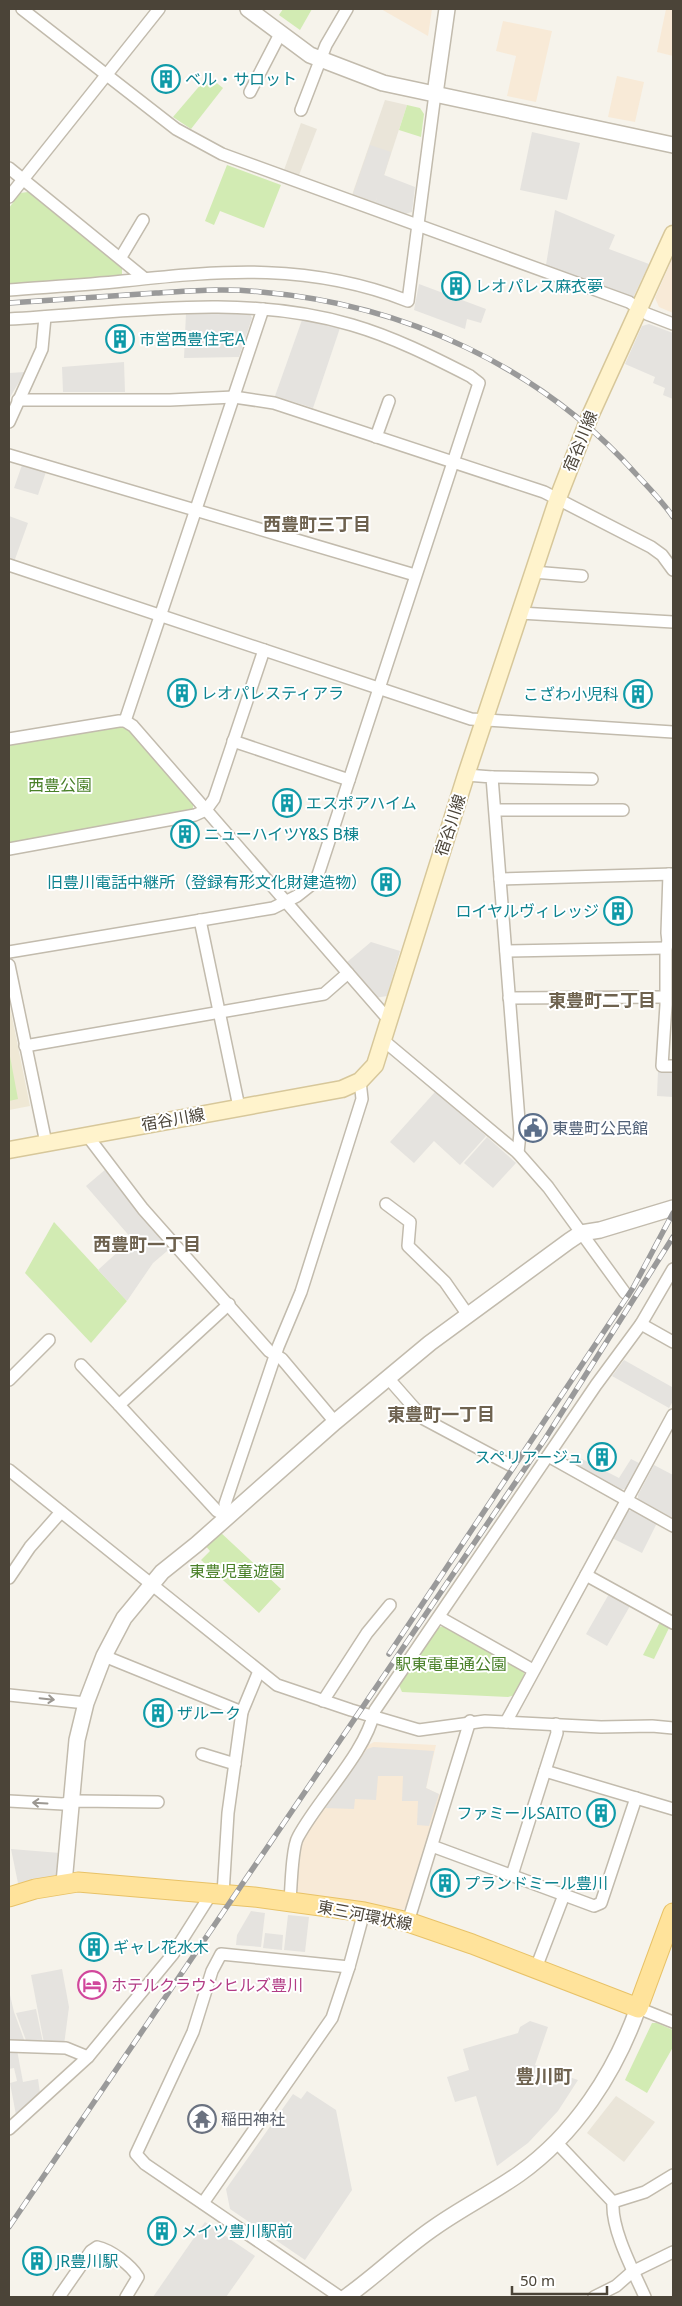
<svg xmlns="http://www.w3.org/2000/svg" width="682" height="2306" font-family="'Noto Sans','Noto Sans JP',sans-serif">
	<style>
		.residential { fill: #eae5d9 }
		.commercial { fill: #f8ead7 }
		.education { fill: #efe8d5 }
		.green { fill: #d2ebb3 }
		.parking { fill: #e5e3df }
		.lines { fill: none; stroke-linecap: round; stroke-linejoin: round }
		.minor-casing { stroke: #c2bbad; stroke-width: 14 }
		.tertiary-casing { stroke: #c2bbad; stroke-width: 18 }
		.secondary-casing { stroke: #d7c79a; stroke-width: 19 }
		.primary-casing { stroke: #e8c267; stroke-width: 21 }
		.minor { stroke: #fff; stroke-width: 11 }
		.tertiary { stroke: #fff; stroke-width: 15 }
		.secondary { stroke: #fff3cc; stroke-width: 16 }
		.primary { stroke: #ffe39b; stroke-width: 19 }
		.rail-casing { stroke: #9a9a9a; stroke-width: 5.5 }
		.rail { stroke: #fff; stroke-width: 4; stroke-dasharray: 11; stroke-linecap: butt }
		.oneway { stroke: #9c9892 }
		.labels { text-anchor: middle; stroke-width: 4; stroke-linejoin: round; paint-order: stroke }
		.culture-label { font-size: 16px; fill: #0d838f; stroke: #fff; text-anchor: start }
		.street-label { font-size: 16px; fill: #4b4438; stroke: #fff }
		.park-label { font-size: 16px; fill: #498028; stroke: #fff }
		.service-label { font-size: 16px; fill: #4e5e75; stroke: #fff; text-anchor: start }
		.hotel-label { font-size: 16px; fill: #b23c85; stroke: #fff; text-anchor: start }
		.worship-label { font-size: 16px; fill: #5b616d; stroke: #fff; text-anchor: start }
		.neighbourhood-label { font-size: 18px; font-weight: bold; fill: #6e624f; stroke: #fff }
		.quarter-label { font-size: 19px; font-weight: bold; fill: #6e624f; stroke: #fff }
	</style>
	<rect width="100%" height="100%" fill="#f6f3eb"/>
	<g class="residential">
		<polygon points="385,100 407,105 375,203 352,195"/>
		<polygon points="301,123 317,129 299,175 284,170"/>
		<polygon points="616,2096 655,2122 624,2162 587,2133"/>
	</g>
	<g class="commercial">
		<polygon points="381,9 432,9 428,36"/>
		<polygon points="666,9 673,9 673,56 657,52"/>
		<polygon points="503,21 552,31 536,102 507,96 516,56 496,51"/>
		<polygon points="617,76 644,82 635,122 608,117"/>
		<polygon points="673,257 673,313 659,307 655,298"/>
		<polygon points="374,1742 436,1745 426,1788 441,1795 407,1907 402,1910 299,1893 296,1887 300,1840 365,1747"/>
	</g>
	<polygon class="education" points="9,1002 30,1106 9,1110"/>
	<g class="green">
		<polygon points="283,9 312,9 300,30 279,15"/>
		<polygon points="208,76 223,88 191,129 173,117"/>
		<polygon points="407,105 420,108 424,114 421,137 399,130"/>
		<polygon points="227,165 281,185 264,228 220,211 214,225 205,221"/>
		<polygon points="28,192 122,268 122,277 9,287 9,208 20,193"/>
		<polygon points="120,725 129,729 193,803 193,811 9,844 9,745"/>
		<polygon points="9,1051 18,1099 9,1101"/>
		<polygon points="54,1222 127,1301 91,1343 25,1273"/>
		<polygon points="219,1531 281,1589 259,1613 201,1560 210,1551 204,1544"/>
		<polygon points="660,1622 669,1628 654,1659 643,1655"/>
		<polygon points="444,1626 523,1669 525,1677 515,1695 508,1697 402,1692 399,1685 437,1628"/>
		<polygon points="652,2023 657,2023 673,2030 673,2047 647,2093 625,2080"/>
	</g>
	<g class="parking">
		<polygon points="532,132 580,143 567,200 520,190"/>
		<polygon points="370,145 391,152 384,175 415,187 412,212 405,214 375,203 377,197 375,202 353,194"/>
		<polygon points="555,210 615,235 609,249 649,264 633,298 546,265"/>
		<polygon points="419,284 486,309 481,323 467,319 465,329 414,310"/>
		<polygon points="249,312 252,318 239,357 184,358 186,313"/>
		<polygon points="302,320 340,328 313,408 275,396"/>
		<polygon points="649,324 673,333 673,399 663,395 665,388 653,383 655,377 625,364 642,326"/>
		<polygon points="124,362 125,392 63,392 62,367"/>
		<polygon points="25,372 9,399 9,373"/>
		<polygon points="22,465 46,472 38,495 14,488"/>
		<polygon points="9,516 28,523 14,562 9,559"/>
		<polygon points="371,942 400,951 387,996 375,998 346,963"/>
		<polygon points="658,1070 673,1070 673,1097 657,1096"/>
		<polygon points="435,1092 486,1136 460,1165 434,1141 414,1163 390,1142"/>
		<polygon points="487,1137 516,1163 493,1188 464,1163"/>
		<polygon points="106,1169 173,1246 153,1263 127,1301 98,1270 132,1239 86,1186"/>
		<polygon points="624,1360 672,1387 673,1384 673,1401 669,1408 612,1376"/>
		<polygon points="574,1455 619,1478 631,1459 641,1464 628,1488 620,1490 569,1464"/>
		<polygon points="654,1465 673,1475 673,1518 638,1499 638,1495"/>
		<polygon points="633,1510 657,1523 642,1553 612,1538 627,1511"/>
		<polygon points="609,1594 630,1606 607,1646 586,1634"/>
		<polygon points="373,1747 434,1751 426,1788 439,1794 429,1826 417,1825 418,1801 402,1801 403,1776 378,1776 376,1800 355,1799 354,1809 324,1808 367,1749"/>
		<polygon points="11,1849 60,1853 57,1879 19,1888"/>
		<polygon points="251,1911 265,1913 261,1947 236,1945 237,1935"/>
		<polygon points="288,1915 309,1917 305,1952 284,1950"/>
		<polygon points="265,1933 283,1935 282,1950 263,1948"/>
		<polygon points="62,1969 69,2007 64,2045 44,2043 31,1975"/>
		<polygon points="10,1995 14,2012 26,2045 9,2045"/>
		<polygon points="36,2009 43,2043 27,2043 16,2013"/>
		<polygon points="530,2021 548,2027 535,2065 578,2080 558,2111 528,2143 497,2166 476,2096 455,2102 447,2077 469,2070 463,2049 518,2033 520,2027"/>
		<polygon points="9,2050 17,2050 23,2082 38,2079 40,2093 16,2115 10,2083 17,2081 14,2068 9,2069"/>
		<polygon points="307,2091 336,2110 352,2190 305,2260 230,2209 226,2189 293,2094 301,2099"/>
		<polygon points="205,2222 255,2256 226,2297 153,2297"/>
	</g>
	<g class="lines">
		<defs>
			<g id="minor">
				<polyline points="22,9 176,129 222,154 629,302 647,314 673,324"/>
				<polyline points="250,92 280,34"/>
				<polyline points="301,110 326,45 347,9"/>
				<polyline points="9,168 144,278"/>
				<polyline points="9,197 159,9"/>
				<polyline points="121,257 143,220"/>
				<path d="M 9,290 C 47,287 85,285 123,281 C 225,270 310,263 408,301 L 435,94"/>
				<path d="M 9,319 C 122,313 240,292 352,325 C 393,337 431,356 470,376 L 479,383 L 316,881 L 297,896 L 273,908 L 9,952"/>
				<polyline points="18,400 170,400 234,397 274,403 544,492 651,547 662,555 673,570"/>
				<polyline points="9,422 42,349 45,317"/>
				<polyline points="376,437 389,401"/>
				<polyline points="9,455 415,575"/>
				<polyline points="9,565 471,719 673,732"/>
				<polyline points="533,572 582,576"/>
				<polyline points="520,613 673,622"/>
				<polyline points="125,721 263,309"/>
				<polyline points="9,739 119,721 125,721 133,726 388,1019"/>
				<polyline points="233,741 349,780"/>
				<polyline points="466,775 492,777 520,1133 518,1153"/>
				<polyline points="492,777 592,779"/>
				<polyline points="496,810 623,810"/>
				<polyline points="9,849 195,815 206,810 214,799 264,650"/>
				<polyline points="669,874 667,933 668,942 673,941"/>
				<polyline points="500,879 673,874"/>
				<polyline points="200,920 239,1107"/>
				<polyline points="668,942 666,948 666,1005 662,1066 673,1066"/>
				<polyline points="506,951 666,948"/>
				<polyline points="9,965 46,1143"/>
				<polyline points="509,998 665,997"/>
				<polyline points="383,1040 518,1153 548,1187 625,1293"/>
				<polyline points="25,1046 324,994 348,973"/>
				<polyline points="86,1134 143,1209 269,1351 282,1359 335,1422"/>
				<polyline points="386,1204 410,1222 408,1246 445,1282 468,1315"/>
				<polyline points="641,1324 673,1342"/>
				<polyline points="81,1365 119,1405"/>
				<polyline points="388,1378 424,1419 510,1465"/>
				<polyline points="9,1380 49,1340"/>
				<polyline points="548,1456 673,1526"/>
				<polyline points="9,1470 277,1685 351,1710 419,1730 485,1721 601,1727 652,1726 673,1728"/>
				<polyline points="226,1516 225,1504 278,1347 301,1292 362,1099 360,1081"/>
				<polyline points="226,1516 217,1511 119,1405 229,1304"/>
				<polyline points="586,1575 673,1623"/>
				<polyline points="9,1578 30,1547 61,1512"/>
				<polyline points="439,1617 533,1670"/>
				<polyline points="104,1656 242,1712"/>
				<polyline points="9,1695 86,1703"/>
				<polyline points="323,1701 367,1633 390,1605"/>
				<polyline points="506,1722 673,1415"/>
				<polyline points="202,1754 235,1764"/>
				<polyline points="545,1771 673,1809"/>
				<polyline points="9,1801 63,1804 77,1801 158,1802"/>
				<polyline points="432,1846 594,1906 601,1903 636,1798"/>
				<polyline points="512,1875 557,1733 556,1724"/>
				<polyline points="223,1894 228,1813 242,1712 259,1671"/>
				<path d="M 290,1902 C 291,1888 292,1847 298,1837 C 320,1796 364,1756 375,1710 L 596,1385 L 641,1324 L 673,1269"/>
				<polyline points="408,1922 470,1721"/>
				<polyline points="536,1968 564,1895"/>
				<polyline points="638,2008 673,2022"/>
				<polyline points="9,2046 66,2048 88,2057"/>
				<polyline points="9,2129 88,2057 173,1954 211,1894"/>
				<path d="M 557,2143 L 613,2202 C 611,2230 634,2272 645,2297"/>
				<polyline points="613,2202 645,2192 673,2175"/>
				<polyline points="203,2203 332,2018 349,1967 364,1912"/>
				<path d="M 59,2297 L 91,2251 L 97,2247 C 111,2250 131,2265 138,2277 L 126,2297"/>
				<polyline points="340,2297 145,2164 136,2154 193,2032 212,1971 221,1954 349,1967"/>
				<polyline points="594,2297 616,2286 632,2272 673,2252"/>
			</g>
			<g id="tertiary">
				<polyline points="248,9 310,55 383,83 673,145"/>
				<polyline points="435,94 447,9"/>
				<polyline points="64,1883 77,1740 86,1703 104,1656 124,1618 162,1572 197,1544 335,1422 430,1343 569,1241 581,1233 600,1230 673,1208"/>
				<path d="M 346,2297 C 377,2275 404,2248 435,2227 C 462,2208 492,2193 519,2174 C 575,2134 615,2073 638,2008"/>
			</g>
			<polyline id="secondary" points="9,1150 342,1089 360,1081 375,1065 466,775 558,498 590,416 673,234"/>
			<polyline id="primary" points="9,1897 35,1889 78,1882 254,1897 364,1912 408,1922 472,1944 638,2008 673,1913"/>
		</defs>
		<use href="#minor" class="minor-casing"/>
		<use href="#tertiary" class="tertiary-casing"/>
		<use href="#secondary" class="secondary-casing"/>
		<use href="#primary" class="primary-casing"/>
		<use href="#minor" class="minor"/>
		<use href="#tertiary" class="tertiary"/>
		<use href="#secondary" class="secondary"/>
		<use href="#primary" class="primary"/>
		<defs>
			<g id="rail">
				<path d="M 9,303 C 58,300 107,296 156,293 C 191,291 226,288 261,292 C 403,304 541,367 636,474 C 649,488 663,502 673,517"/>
				<polyline points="389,1654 633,1288 673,1213"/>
				<polyline points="9,2227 545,1439 673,1237"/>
			</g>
		</defs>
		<use href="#rail" class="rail-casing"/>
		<use href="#rail" class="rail"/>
	</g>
	<defs><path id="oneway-shaft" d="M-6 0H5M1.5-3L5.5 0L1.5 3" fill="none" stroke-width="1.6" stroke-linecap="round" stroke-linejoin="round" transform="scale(1.25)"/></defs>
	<g class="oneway">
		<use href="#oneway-shaft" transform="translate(47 1699) rotate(6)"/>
		<use href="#oneway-shaft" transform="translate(40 1803) rotate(-177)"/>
	</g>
	<defs>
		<symbol id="building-ring" viewBox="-11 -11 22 22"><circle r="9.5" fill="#fff" stroke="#0f9aa8" stroke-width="1.5"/><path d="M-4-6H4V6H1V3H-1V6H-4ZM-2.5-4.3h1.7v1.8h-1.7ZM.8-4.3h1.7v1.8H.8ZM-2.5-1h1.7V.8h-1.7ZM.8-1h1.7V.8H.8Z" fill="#0f9aa8"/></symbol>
		<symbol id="civic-ring" viewBox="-11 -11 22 22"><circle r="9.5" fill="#fff" stroke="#5c6f8a" stroke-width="1.5"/><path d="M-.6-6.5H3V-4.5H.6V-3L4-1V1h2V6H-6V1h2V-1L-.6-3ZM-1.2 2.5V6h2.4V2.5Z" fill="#5c6f8a"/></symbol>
		<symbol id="hotel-ring" viewBox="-11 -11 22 22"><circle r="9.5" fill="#fff" stroke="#d1479c" stroke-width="1.5"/><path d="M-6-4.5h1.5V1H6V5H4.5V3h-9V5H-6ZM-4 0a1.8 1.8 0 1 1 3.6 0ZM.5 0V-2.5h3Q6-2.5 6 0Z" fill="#d1479c"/></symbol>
		<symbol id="temple-ring" viewBox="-11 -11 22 22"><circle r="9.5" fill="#fff" stroke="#6b7280" stroke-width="1.5"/><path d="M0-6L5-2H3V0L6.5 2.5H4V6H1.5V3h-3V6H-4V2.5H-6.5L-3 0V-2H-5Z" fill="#6b7280"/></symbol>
	</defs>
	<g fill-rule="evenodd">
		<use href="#building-ring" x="150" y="63" width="32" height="32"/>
		<use href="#building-ring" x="440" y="270" width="32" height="32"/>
		<use href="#building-ring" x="104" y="323" width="32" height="32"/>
		<use href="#building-ring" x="166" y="677" width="32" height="32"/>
		<use href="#building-ring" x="622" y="678" width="32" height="32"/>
		<use href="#building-ring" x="271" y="787" width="32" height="32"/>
		<use href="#building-ring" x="169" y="818" width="32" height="32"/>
		<use href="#building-ring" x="370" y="866" width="32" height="32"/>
		<use href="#building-ring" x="602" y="895" width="32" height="32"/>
		<use href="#civic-ring" x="517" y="1112" width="32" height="32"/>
		<use href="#building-ring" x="586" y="1441" width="32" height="32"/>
		<use href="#building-ring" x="142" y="1697" width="32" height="32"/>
		<use href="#building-ring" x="585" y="1797" width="32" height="32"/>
		<use href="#building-ring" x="429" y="1867" width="32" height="32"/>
		<use href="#building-ring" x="78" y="1931" width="32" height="32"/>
		<use href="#hotel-ring" x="76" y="1969" width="32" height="32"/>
		<use href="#temple-ring" x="186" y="2103" width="32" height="32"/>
		<use href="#building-ring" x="146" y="2215" width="32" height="32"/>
		<use href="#building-ring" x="21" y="2245" width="32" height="32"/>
	</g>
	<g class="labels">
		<g class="culture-label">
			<text x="185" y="85">ベル・サロット</text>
			<text x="475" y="292">レオパレス麻衣夢</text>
			<text x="139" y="345">市営西豊住宅A</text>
			<text x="201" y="699">レオパレスティアラ</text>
			<text x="619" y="700" text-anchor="end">こざわ小児科</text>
			<text x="306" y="809">エスポアハイム</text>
			<text x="204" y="840">ニューハイツY&amp;S B棟</text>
			<text x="367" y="888" text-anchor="end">旧豊川電話中継所（登録有形文化財建造物）</text>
			<text x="599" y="917" text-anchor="end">ロイヤルヴィレッジ</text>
			<text x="583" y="1463" text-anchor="end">スペリアージュ</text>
			<text x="177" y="1719">ザルーク</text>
			<text x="582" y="1819" text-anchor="end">ファミールSAITO</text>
			<text x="464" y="1889">プランドミール豊川</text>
			<text x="113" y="1953">ギャレ花水木</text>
			<text x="181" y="2237">メイツ豊川駅前</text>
			<text x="56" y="2267">JR豊川駅</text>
		</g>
		<g class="street-label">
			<text transform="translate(580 441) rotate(-68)" y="6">宿谷川線</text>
			<text transform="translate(450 825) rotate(-72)" y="6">宿谷川線</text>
			<text transform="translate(173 1119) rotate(-10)" y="6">宿谷川線</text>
			<text transform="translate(365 1915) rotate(11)" y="6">東三河環状線</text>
		</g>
		<g class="park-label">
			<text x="60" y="791">西豊公園</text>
			<text x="237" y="1577">東豊児童遊園</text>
			<text x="451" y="1670">駅東電車通公園</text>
		</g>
		<g class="service-label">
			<text x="552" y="1134">東豊町公民館</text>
		</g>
		<g class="hotel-label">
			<text x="111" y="1991">ホテルクラウンヒルズ豊川</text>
		</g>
		<g class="worship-label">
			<text x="221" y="2125">稲田神社</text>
		</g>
		<g class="neighbourhood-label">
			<text x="317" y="531">西豊町三丁目</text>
			<text x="602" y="1007">東豊町二丁目</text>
			<text x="147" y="1251">西豊町一丁目</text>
			<text x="441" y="1421">東豊町一丁目</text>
		</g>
		<g class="quarter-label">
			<text x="544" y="2083">豊川町</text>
		</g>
	</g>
	<rect width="682" height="2306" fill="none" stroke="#4b4438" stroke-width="20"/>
	<path d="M512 2286v8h95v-8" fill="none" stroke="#4b4438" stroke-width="2.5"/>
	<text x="520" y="2286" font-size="15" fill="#4b4438" stroke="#ffffff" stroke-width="4" paint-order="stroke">50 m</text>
</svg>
